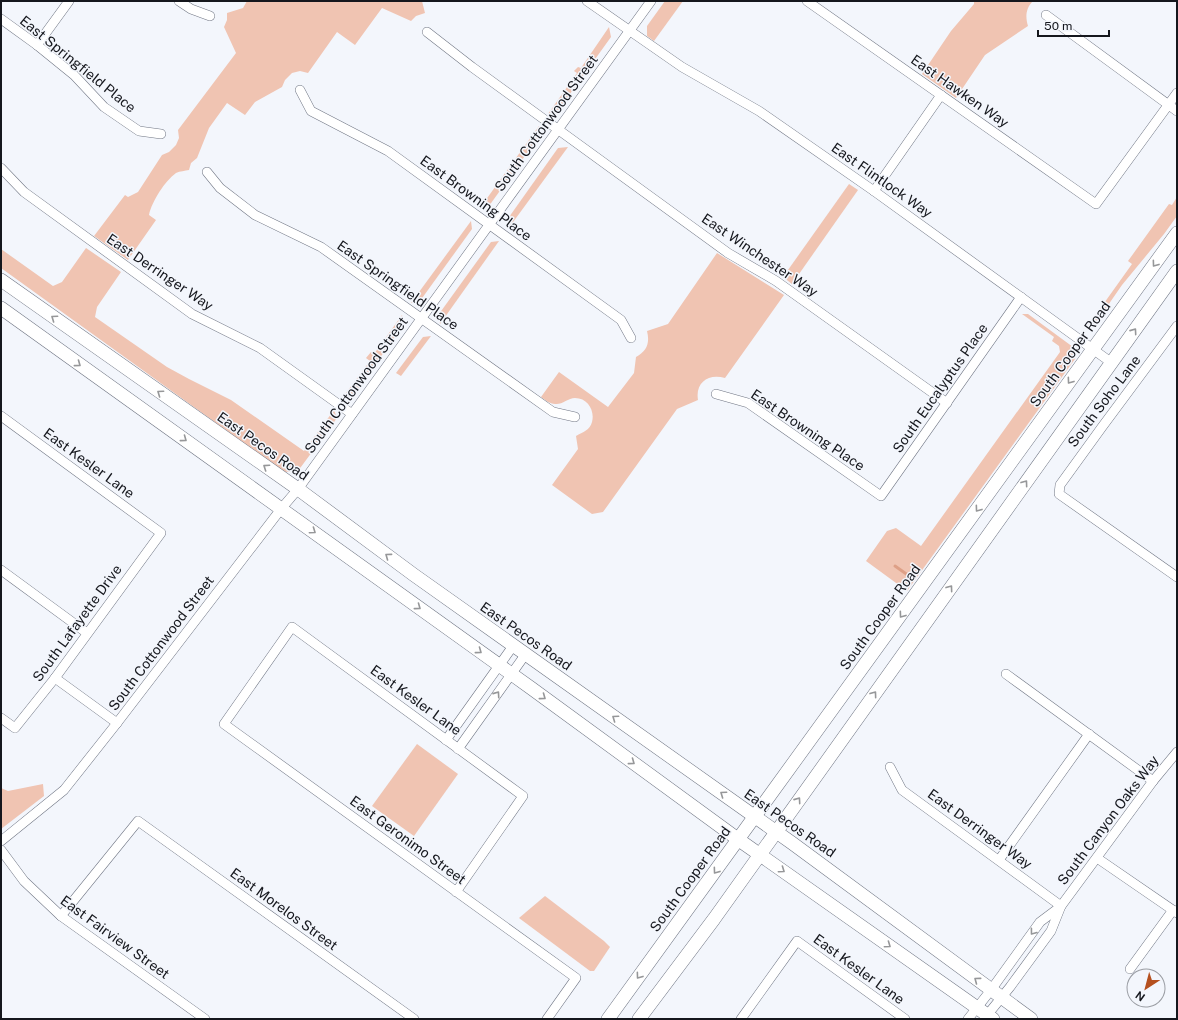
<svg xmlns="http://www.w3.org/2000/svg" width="1178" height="1020" font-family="'Public Sans',sans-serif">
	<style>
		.green { fill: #f0c4b2 }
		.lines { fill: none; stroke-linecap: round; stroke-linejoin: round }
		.stream { stroke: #dea087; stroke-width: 3 }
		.minor-casing { stroke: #707684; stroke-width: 10 }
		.secondary-casing { stroke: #707684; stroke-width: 14 }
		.minor { stroke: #fff; stroke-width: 9 }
		.secondary { stroke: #fff; stroke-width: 13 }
		.oneway { stroke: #969799 }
		.labels { text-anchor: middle; stroke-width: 3; stroke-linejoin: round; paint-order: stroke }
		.street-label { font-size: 14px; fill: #15171d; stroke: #f3f6fc }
	</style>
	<rect width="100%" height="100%" fill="#f3f6fc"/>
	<g class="green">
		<path d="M 247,1 L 422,1 L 425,13 L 416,16 L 411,21 L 382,8 L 355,45 L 337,32 L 308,73 L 300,71 L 292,73 L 285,80 L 282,87 L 255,102 L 245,115 L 227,103 L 209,128 L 197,158 L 191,163 L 189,170 C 185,171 180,171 176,173 C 165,181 152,201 149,215 L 156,220 L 128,260 L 94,236 L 125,195 L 128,197 L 138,192 L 162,155 L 169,152 L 176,145 L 179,138 L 178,130 L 236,53 L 224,27 L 227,20 L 227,13 L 243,8 Z"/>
		<polygon points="665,1 683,1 654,41 647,36 647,26"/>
		<path d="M 974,1 L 1033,1 C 1026,8 1025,16 1028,26 L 985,55 L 956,98 L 922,74 L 951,31 L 974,4 Z"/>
		<polygon points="609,27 611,37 557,112 548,114 577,73 574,71 578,67 581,68"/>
		<polygon points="539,126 540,135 489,206 480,208"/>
		<polygon points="568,147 508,229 507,220 558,148"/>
		<polygon points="849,184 858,190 792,284 783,277"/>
		<polygon points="1177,197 1177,216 1164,234 1122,285 1095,324 1087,327 1132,264 1128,261 1169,204 1172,205"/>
		<polygon points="471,221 472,229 420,301 411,303"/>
		<polygon points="499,241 440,324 439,314 491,242"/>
		<polygon points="86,248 121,272 97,307 95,317 167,367 189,379 231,400 304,451 334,410 337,418 298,471 284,472 1,268 1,249 53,286 62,282"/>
		<path d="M 717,253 L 784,295 L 725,378 C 709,373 695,382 698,400 L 677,409 L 603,512 L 592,514 L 552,485 L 578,449 L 576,436 C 583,432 590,430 592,422 C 595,411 588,398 575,398 C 568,398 562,405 555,404 C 550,404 545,400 541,397 L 559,372 L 608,407 L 634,373 L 636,357 C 647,351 650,343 647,331 L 668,324 Z"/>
		<polygon points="1022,314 1028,314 1073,347 1076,353 1075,359 907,591 866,561 887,531 896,528 921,546 1060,352 1059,346 1052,341 1054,337"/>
		<polygon points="402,315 404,324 352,397 343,397 370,361 366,358 371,352 374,354"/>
		<polygon points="431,336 401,376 396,373 423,337"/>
		<polygon points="417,744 458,774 414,836 372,806"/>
		<polygon points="43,784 44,796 1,829 1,788 8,791"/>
		<polygon points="545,896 604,941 610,947 594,971 590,971 519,918"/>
	</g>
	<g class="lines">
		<polyline class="stream" points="895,566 912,578"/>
		<defs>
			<g id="minor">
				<polyline points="179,1 191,9 210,16"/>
				<polyline points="587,1 682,67 759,111 874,191 1112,363"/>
				<polyline points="807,1 1096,204 1177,93"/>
				<polyline points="1046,15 1177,111"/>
				<polyline points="1,19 37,45 74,75 104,107 139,131 161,134"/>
				<polyline points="427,32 472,67 728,253 776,281 947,403"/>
				<polyline points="37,45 69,1"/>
				<polyline points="300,90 311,111 388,151 621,320 631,338"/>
				<polyline points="1,168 24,192 192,314 260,348 352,414"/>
				<polyline points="207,172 220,188 255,215 321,247 553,412 575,417"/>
				<polyline points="874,191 941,95"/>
				<polyline points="1177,326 1102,427 1060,485 1059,494 1177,577"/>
				<polyline points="716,394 748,403 881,496 1021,297"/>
				<polyline points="1,416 161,533 55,678 15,728 1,718"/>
				<polyline points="1,570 87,633"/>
				<polyline points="1006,674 1153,781"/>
				<polyline points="55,678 117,723"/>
				<polyline points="446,740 513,646"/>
				<polyline points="458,749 525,655"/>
				<polyline points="890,767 902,790 1061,906"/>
				<polyline points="1,841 64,790 117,723 281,509 298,489 651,1"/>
				<polyline points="1,850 24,881 61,916 205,1019"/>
				<polyline points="1097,858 1177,913"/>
				<polyline points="999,860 1089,734"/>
				<polyline points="456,892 523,796 292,627 224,724 576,978 547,1019"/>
				<polyline points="61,916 138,821 414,1019"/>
				<polyline points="1130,969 1173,910"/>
				<polyline points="741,1019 797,941 905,1019"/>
				<polyline points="968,1019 991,990 1040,922 1060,907"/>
				<polyline points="984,1019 1010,987 1051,931 1061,906 1153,781 1177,752"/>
			</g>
			<g id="secondary">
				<polyline points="1,280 298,489 414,575 792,843 1031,1019"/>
				<polyline points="1,308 531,688 739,840 993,1019"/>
				<polyline points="608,1019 1177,233"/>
				<polyline points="639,1019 714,919 1177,271"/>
			</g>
		</defs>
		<use href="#minor" class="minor-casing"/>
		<use href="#secondary" class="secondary-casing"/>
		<use href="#minor" class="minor"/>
		<use href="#secondary" class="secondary"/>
	</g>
	<defs><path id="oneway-chevron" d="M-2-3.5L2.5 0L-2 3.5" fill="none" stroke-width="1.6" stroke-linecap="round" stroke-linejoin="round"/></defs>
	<g class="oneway">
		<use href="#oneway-chevron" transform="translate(1155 264) rotate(126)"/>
		<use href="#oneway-chevron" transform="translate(54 318) rotate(-145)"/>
		<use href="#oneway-chevron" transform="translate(1134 331) rotate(-55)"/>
		<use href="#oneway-chevron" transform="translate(78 364) rotate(36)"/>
		<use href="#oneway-chevron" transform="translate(1070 381) rotate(126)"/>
		<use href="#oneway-chevron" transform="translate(160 393) rotate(-145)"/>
		<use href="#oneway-chevron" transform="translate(184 439) rotate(36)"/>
		<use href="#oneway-chevron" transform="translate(266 467) rotate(-146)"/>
		<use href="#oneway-chevron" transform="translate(1025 483) rotate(-54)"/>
		<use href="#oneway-chevron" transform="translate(978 509) rotate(126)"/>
		<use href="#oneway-chevron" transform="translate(313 531) rotate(35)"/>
		<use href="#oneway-chevron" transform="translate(388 556) rotate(-144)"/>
		<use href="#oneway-chevron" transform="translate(950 588) rotate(-54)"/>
		<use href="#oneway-chevron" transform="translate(418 607) rotate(36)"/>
		<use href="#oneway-chevron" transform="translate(902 615) rotate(126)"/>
		<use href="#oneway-chevron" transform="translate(479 651) rotate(36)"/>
		<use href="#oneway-chevron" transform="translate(497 694) rotate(-55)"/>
		<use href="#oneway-chevron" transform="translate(874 694) rotate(-54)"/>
		<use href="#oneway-chevron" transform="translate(543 697) rotate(36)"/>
		<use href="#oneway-chevron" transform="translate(615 718) rotate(-145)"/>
		<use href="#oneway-chevron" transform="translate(632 762) rotate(36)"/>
		<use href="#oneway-chevron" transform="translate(723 794) rotate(-145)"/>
		<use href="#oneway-chevron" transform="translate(798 800) rotate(-55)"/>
		<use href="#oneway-chevron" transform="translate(782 870) rotate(35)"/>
		<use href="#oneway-chevron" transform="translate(716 871) rotate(126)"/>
		<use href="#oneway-chevron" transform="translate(1033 932) rotate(127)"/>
		<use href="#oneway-chevron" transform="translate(888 945) rotate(35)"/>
		<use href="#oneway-chevron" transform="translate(639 976) rotate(126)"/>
		<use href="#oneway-chevron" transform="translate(977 980) rotate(-143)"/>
	</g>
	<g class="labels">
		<g class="street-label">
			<text transform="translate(78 64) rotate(39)" y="5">East Springfield Place</text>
			<text transform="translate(960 91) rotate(35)" y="5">East Hawken Way</text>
			<text transform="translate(546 123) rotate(-54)" y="5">South Cottonwood Street</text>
			<text transform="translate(882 180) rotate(35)" y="5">East Flintlock Way</text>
			<text transform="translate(476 198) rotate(36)" y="5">East Browning Place</text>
			<text transform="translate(760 255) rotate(34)" y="5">East Winchester Way</text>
			<text transform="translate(160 272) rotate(34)" y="5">East Derringer Way</text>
			<text transform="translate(398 285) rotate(35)" y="5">East Springfield Place</text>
			<text transform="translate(1070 354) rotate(-54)" y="5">South Cooper Road</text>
			<text transform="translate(356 385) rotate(-54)" y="5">South Cottonwood Street</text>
			<text transform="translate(940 388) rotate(-55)" y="5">South Eucalyptus Place</text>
			<text transform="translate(1104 401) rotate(-53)" y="5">South Soho Lane</text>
			<text transform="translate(808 430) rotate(34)" y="5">East Browning Place</text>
			<text transform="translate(263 446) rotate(35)" y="5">East Pecos Road</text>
			<text transform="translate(89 463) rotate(36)" y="5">East Kesler Lane</text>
			<text transform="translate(880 617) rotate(-54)" y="5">South Cooper Road</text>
			<text transform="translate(77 623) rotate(-54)" y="5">South Lafayette Drive</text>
			<text transform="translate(526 636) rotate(35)" y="5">East Pecos Road</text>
			<text transform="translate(161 643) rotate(-53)" y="5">South Cottonwood Street</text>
			<text transform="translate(416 700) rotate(36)" y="5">East Kesler Lane</text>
			<text transform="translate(1108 820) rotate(-53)" y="5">South Canyon Oaks Way</text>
			<text transform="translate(790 823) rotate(35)" y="5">East Pecos Road</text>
			<text transform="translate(980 829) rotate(36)" y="5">East Derringer Way</text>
			<text transform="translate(408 840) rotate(36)" y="5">East Geronimo Street</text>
			<text transform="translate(690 879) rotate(-54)" y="5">South Cooper Road</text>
			<text transform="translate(284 909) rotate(36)" y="5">East Morelos Street</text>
			<text transform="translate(115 937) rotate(36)" y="5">East Fairview Street</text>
			<text transform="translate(859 969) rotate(36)" y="5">East Kesler Lane</text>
		</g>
	</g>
	<rect width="1178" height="1020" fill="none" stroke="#15171d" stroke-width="4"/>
	<g transform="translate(1146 988) rotate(216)"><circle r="19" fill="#f3f6fc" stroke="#9a9da3"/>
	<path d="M0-3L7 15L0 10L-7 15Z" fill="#b5501f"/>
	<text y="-6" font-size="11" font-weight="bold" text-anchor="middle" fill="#15171d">N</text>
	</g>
	<path d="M1038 30v6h71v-6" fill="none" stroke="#15171d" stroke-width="2"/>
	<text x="1044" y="30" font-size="12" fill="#15171d" stroke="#f3f6fc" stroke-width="3" paint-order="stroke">50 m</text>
</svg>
